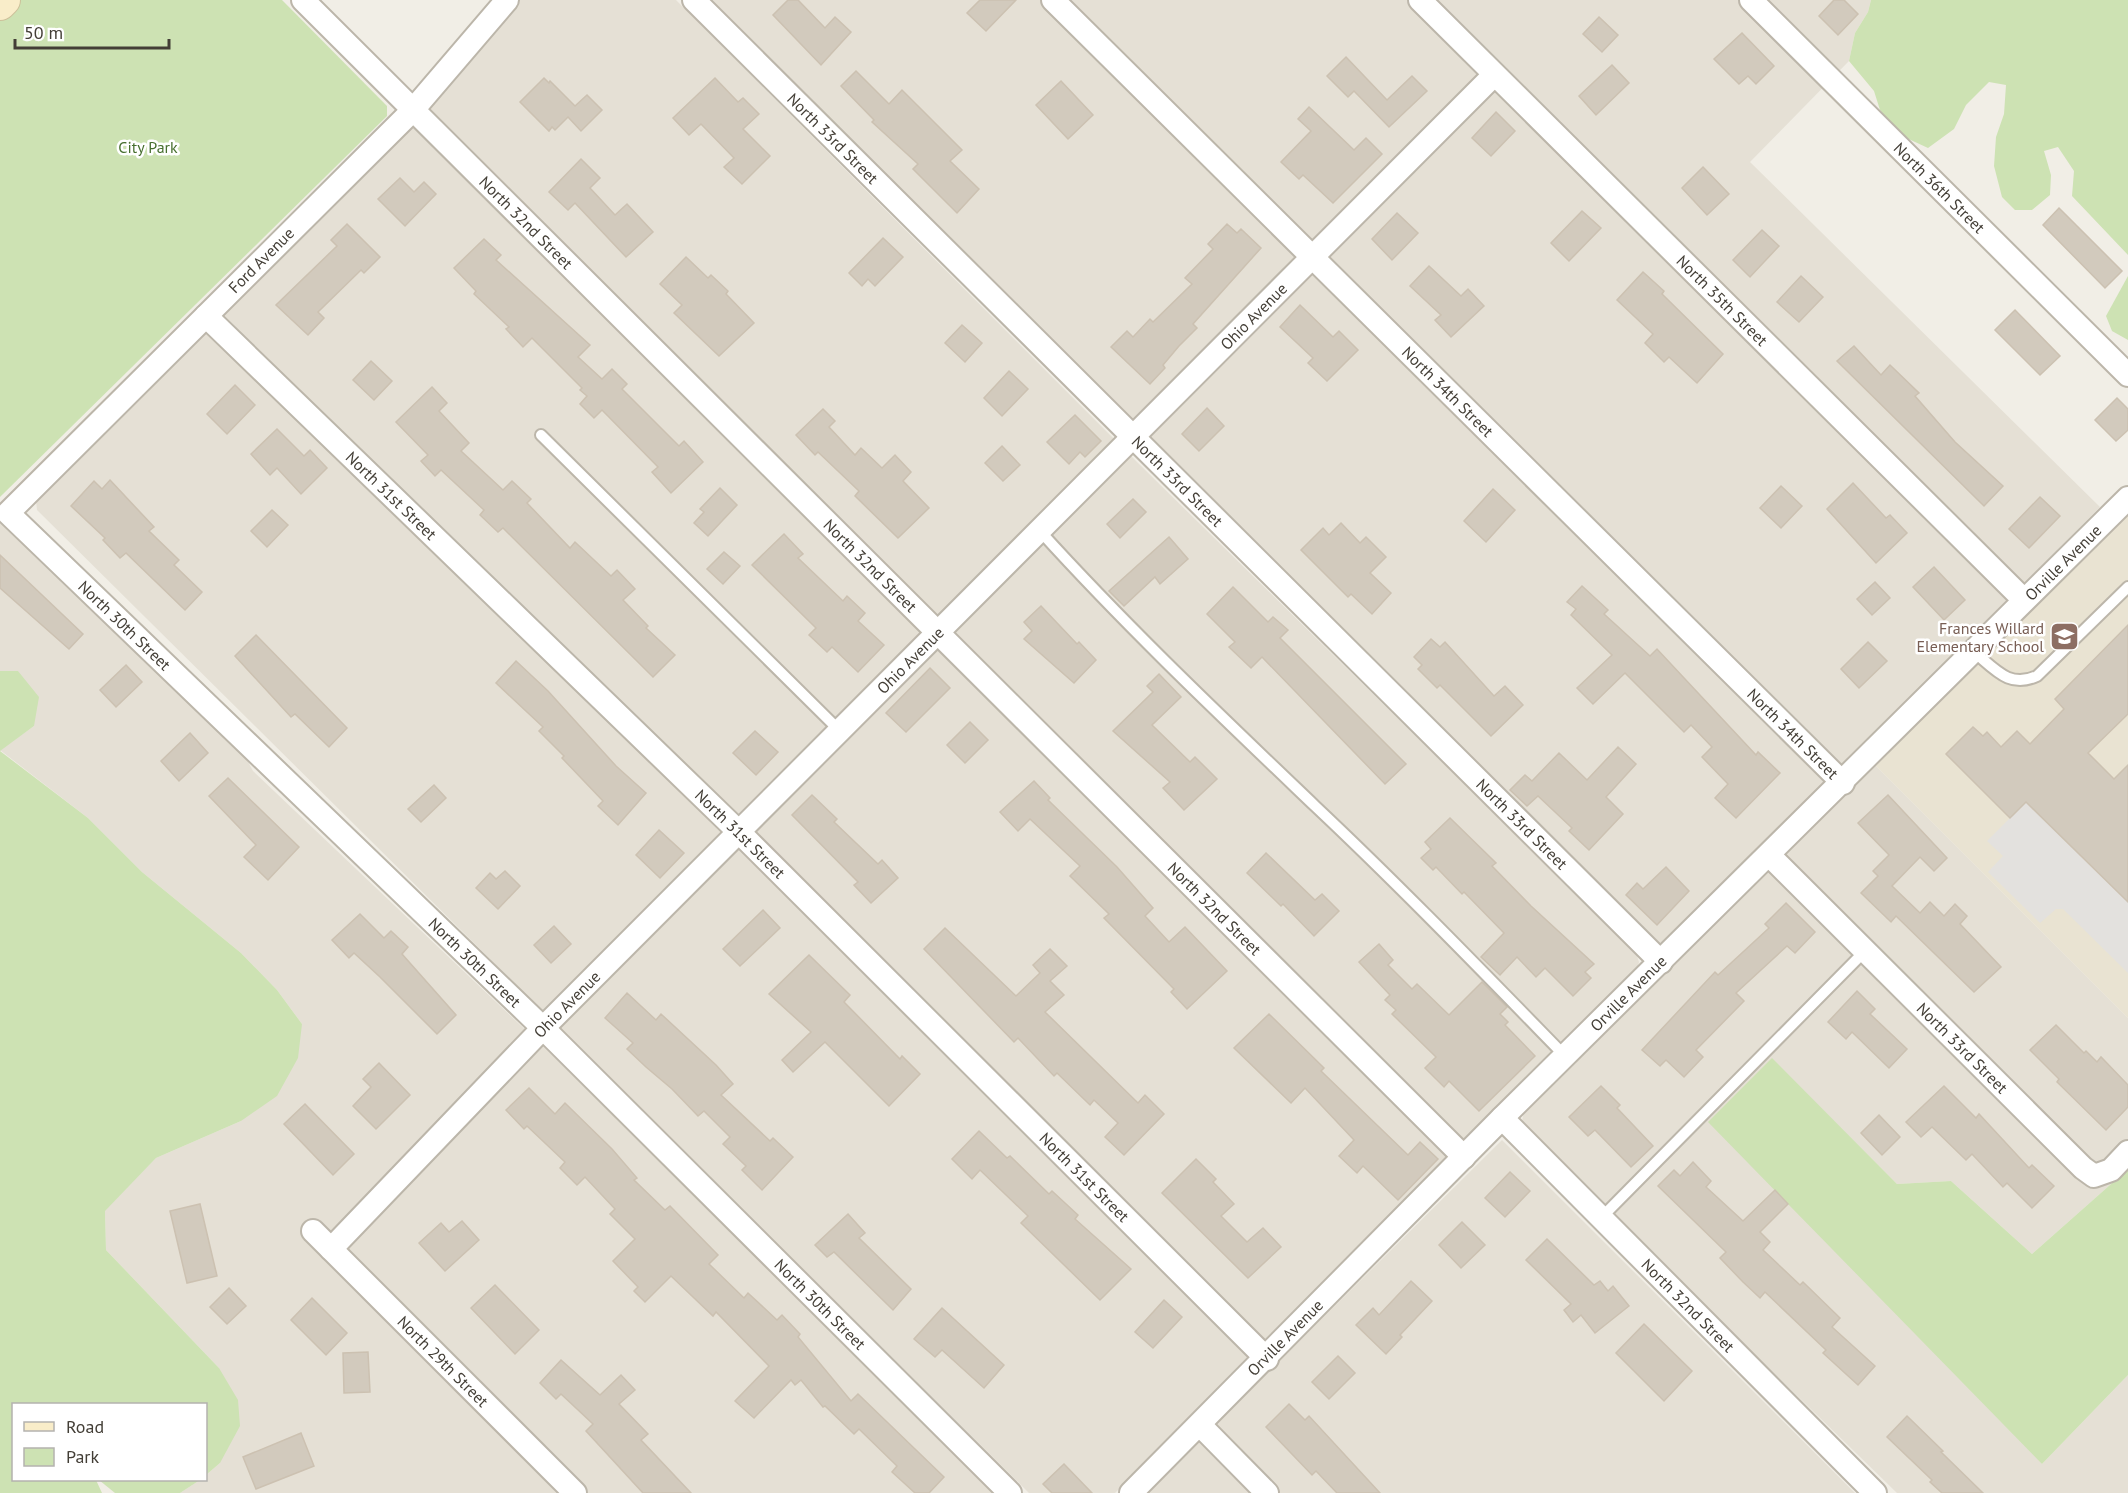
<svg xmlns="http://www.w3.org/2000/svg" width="2128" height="1493" font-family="'PT Sans',sans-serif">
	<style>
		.residential { fill: #e5e0d5 }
		.education { fill: #e9e3d2 }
		.green { fill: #cde2b3 }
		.parking { fill: #e3e1de }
		.building { fill: #d2cabd; stroke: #ccc1b1; stroke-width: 1.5 }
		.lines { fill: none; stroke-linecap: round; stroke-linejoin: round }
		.service-casing { stroke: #bcb6aa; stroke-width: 14 }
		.minor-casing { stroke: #bcb6aa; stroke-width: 26 }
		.secondary-casing { stroke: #cdc09a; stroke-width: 34 }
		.service { stroke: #fff; stroke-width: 10 }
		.minor { stroke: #fff; stroke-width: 22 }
		.secondary { stroke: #f9edc9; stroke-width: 32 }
		.labels { text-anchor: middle; stroke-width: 5; stroke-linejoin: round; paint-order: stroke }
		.street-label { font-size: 16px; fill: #433e36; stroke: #fff }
		.park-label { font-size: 16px; fill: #476f2f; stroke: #fff }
		.education-label { font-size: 16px; fill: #785e54; stroke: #fff; text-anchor: end }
	</style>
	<rect width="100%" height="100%" fill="#f1eee6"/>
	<g class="residential">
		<polygon points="519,0 676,0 1137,462 1636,953 1639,962 1637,970 1115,1493 1029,1493 37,510 36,500"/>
		<polygon points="708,0 1871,0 1868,12 1855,33 1849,61 1750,162 2100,507 1669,939 1660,943"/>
		<polygon points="0,516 240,747 253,771 555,1058 995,1493 180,1493 200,1480 206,1480 206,1475 220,1463 219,1368 106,1250 105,1210 156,1158 241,1121 302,1024 277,990 241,953 142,872 88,818 0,750 34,726 18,671 0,671"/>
		<polygon points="1874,764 2128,1018 2128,1169 2032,1254 1951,1181 1897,1184 1772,1059 2042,1464 2128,1375 2128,1493 1897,1493 1525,1130 1522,1121 1524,1111"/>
		<polygon points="1502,1140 1855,1493 1146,1493"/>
	</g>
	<polygon class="education" points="2128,510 2128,1018 1874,764"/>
	<g class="green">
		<polygon points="0,0 282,0 387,106 387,116 0,497"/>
		<polygon points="1871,0 2128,0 2128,255 2072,196 2074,171 2058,147 2044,151 2051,175 2050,195 2032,210 2015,210 2002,197 1994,166 1996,137 2004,114 2006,85 1989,82 1966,105 1954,129 1928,148 1900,135 1880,110 1874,91 1849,61 1855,33 1868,12"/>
		<polygon points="2128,276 2128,340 2112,331 2106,316"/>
		<polygon points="0,671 18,671 39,697 34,726 0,751 88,818 142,872 241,953 277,990 302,1024 298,1058 277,1096 241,1121 156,1158 105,1211 106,1250 219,1368 238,1400 240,1426 220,1463 206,1475 206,1404 14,1404 14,1480 96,1480 102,1493 0,1493"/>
		<polygon points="1772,1058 1897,1184 1951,1181 2032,1254 2128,1169 2128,1375 2042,1464 1708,1122"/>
		<polygon points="99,1480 200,1480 180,1493 115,1493"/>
	</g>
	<polygon class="parking" points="2026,802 2128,902 2128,973 2063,909 2056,909 2040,923 1988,872 2003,856 1987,841"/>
	<g class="building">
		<polygon points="788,0 798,0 825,28 835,17 851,32 821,65 773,15"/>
		<polygon points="980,0 1016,0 986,31 967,13"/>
		<polygon points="1834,0 1844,0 1858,14 1838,35 1819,16"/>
		<polygon points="1599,17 1618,35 1602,52 1583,34"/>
		<polygon points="1742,33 1774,66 1756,84 1748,76 1739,84 1714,59"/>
		<polygon points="1346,57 1387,100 1412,76 1427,91 1389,127 1354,91 1348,97 1327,76"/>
		<polygon points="1612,65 1629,83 1596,115 1579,96"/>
		<polygon points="856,71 889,104 902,90 962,150 950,161 979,189 957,213 913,169 918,164 872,122 874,120 841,86"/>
		<polygon points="544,78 549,83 550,81 575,106 587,95 602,110 581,131 568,117 555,130 552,127 549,131 520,102"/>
		<polygon points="715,78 738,102 743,98 759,114 743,129 770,156 742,184 724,167 734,158 701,124 689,135 673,118"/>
		<polygon points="1061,81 1093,115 1068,139 1036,105"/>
		<polygon points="1309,107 1354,150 1366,138 1382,154 1333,203 1303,175 1299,179 1281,162 1311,131 1298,119"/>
		<polygon points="1496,112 1515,131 1491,156 1472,138"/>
		<polygon points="581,159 600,178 590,188 615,215 627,204 653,232 626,257 575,203 568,210 549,192"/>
		<polygon points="1703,167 1729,194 1707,215 1682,188"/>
		<polygon points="400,178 414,192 424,182 436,194 405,226 378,199"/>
		<polygon points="2059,208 2122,271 2105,288 2043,225"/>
		<polygon points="1582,211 1601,228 1569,261 1551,243"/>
		<polygon points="1397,213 1418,233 1392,260 1372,239"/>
		<polygon points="347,224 380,257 364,273 361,270 318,312 324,318 308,335 276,305 337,246 331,240"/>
		<polygon points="1227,224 1237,233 1241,229 1261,248 1193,324 1197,328 1179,346 1163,365 1165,368 1150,384 1111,347 1127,331 1133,337 1150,319 1153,322 1192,284 1185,278 1213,249 1208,244"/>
		<polygon points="1762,230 1779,246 1750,277 1733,260"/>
		<polygon points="883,238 903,257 875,286 868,279 862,286 849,273"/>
		<polygon points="484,239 501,255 496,260 590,345 578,357 602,379 612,369 627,384 622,389 679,446 684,441 703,462 671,493 652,472 658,467 602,410 594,418 580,404 587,396 580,390 582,388 532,338 523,347 506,329 509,327 474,294 476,291 454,268"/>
		<polygon points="686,257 708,278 711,275 728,291 726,294 754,323 719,356 674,313 682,305 660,284"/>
		<polygon points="1429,266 1461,296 1468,289 1484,306 1451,337 1435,320 1441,315 1410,286"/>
		<polygon points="1643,272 1664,291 1662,294 1723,354 1697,383 1669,357 1664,362 1645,343 1653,334 1617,300"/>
		<polygon points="1801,276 1823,297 1799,322 1777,302"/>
		<polygon points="1300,305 1333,337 1339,331 1358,350 1327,381 1308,363 1313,358 1280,327"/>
		<polygon points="2015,310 2060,356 2040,375 1995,330"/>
		<polygon points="962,325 982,343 965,362 945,343"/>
		<polygon points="1854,346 1881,375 1890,365 1919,393 1915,396 1955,442 2003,486 1984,506 1837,361"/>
		<polygon points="371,361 392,381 374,400 353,380"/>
		<polygon points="1009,371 1028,389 1002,416 984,398"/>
		<polygon points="235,385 255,405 227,434 207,414"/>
		<polygon points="432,387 447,403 439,411 469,443 461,451 503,490 512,481 531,499 527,503 570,548 575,542 611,576 617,570 635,589 623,600 648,626 646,628 675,655 653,677 503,528 498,532 480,515 484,510 441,470 435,476 421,461 428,455 396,422"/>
		<polygon points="2117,398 2128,409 2128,430 2116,441 2095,420"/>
		<polygon points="1207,408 1224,426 1199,451 1182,434"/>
		<polygon points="823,409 835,421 829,427 855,455 861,448 882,468 895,455 911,472 903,481 929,508 898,538 855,496 859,491 818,452 815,455 796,435"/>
		<polygon points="1075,415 1101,441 1085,457 1080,452 1069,464 1047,442"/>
		<polygon points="277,429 304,456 310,450 327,468 301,494 277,468 270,475 251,454"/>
		<polygon points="1002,446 1020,465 1003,481 985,463"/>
		<polygon points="110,480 154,527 149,531 179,560 174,565 202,592 185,610 126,553 120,558 103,540 105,538 71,506 94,481 102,489"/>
		<polygon points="1853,483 1886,518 1890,515 1907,533 1876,563 1827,509"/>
		<polygon points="1781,486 1802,506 1781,528 1760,508"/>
		<polygon points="720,488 737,505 708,536 694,523 704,512 700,509"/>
		<polygon points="1493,489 1515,510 1486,542 1464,521"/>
		<polygon points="2040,497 2060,516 2029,548 2009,529"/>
		<polygon points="1133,499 1146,512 1120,538 1107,524"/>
		<polygon points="272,510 288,525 267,547 251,531"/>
		<polygon points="1341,523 1360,543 1366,537 1386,557 1370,573 1391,593 1372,614 1351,594 1348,597 1301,550 1323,528 1329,535"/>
		<polygon points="784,534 803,554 798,558 843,601 847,596 865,613 858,621 884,645 858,672 832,647 827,652 809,635 816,628 752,565"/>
		<polygon points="1169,537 1188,559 1160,584 1155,577 1124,606 1109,591"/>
		<polygon points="724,552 740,566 723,584 707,569"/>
		<polygon points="0,555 83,634 69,649 0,588"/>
		<polygon points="1934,567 1965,600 1944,620 1913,587"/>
		<polygon points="1875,582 1890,598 1872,615 1857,599"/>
		<polygon points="1582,586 1608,610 1604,614 1650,656 1657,649 1756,755 1758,752 1780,773 1736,818 1715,798 1728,784 1702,757 1712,747 1691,725 1684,732 1625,673 1593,704 1577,688 1612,655 1571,615 1576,609 1567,602"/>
		<polygon points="1233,587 1268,622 1273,617 1288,630 1280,638 1406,764 1385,784 1262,657 1251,668 1229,647 1235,642 1207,614"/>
		<polygon points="1041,606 1077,644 1079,642 1096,660 1074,683 1024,639 1032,631 1024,622"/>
		<polygon points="2128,625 2128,714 2088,753 2114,779 2128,765 2128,902 2026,802 2010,818 1946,754 1973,727 1983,736 1987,732 2001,747 2017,731 2030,744 2064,709 2055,699"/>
		<polygon points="256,635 347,728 329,747 295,714 291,717 235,656"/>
		<polygon points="1431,639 1440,647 1445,642 1494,696 1505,686 1523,705 1491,736 1440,685 1437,688 1418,669 1422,665 1414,657"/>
		<polygon points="1868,642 1887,661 1859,688 1841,669"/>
		<polygon points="516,661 548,691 616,766 646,793 618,825 598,806 603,801 562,758 564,756 539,731 543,727 496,683"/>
		<polygon points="126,665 142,682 116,707 100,690"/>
		<polygon points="930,668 950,688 906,732 886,713"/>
		<polygon points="1159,674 1181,697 1152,725 1190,762 1195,757 1217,779 1184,810 1163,788 1170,782 1113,731 1153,692 1147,686"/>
		<polygon points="970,722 988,740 965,763 947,745"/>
		<polygon points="755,731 778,752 756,775 733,753"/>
		<polygon points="190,733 208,753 179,781 161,761"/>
		<polygon points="1618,747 1636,764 1606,797 1623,814 1589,850 1569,831 1572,828 1538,796 1527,806 1510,790 1525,775 1532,781 1559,753 1587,780"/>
		<polygon points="228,778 299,847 268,880 244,857 256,845 209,796"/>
		<polygon points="1034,781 1050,798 1048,800 1117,867 1153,908 1145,916 1169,942 1185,927 1227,971 1187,1009 1171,992 1174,989 1104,918 1109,914 1070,876 1080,866 1030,819 1018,831 1000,812"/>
		<polygon points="434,785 446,798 421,822 408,809"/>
		<polygon points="812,795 837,819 834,822 878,864 882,860 898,878 871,903 854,885 858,882 792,815"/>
		<polygon points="1888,795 1947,858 1934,871 1920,857 1892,886 1920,913 1930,902 1944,916 1955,904 1967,916 1960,924 2001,967 1974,992 1896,916 1891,922 1861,893 1878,876 1873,871 1889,855 1858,823"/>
		<polygon points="1450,818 1496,863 1492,866 1531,906 1594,964 1585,972 1591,978 1573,996 1545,968 1536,977 1517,957 1500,975 1481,957 1504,933 1464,892 1462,894 1436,867 1433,870 1421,858 1431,849 1425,842"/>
		<polygon points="659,830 684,853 660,878 636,855"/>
		<polygon points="1266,853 1315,900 1322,894 1339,911 1314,936 1283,904 1281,906 1247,873"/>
		<polygon points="1666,867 1689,891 1657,925 1626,895 1637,883 1643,889"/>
		<polygon points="505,871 520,886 498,909 476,888 490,873 496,879"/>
		<polygon points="1786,903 1815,932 1795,953 1787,946 1736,993 1744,1001 1696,1050 1703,1057 1684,1077 1666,1060 1660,1066 1642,1050 1715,972 1718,975 1769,928 1765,924"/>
		<polygon points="763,910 780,928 740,966 723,949"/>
		<polygon points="360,914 384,938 391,931 408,947 402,954 456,1015 437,1034 380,977 354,953 349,958 332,940"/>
		<polygon points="554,926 571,944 551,963 534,945"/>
		<polygon points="945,928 1016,996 1040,973 1033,965 1050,949 1067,966 1050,981 1064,995 1045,1012 1138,1103 1145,1095 1164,1114 1124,1155 1105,1137 1118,1123 1094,1100 1090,1105 1057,1073 1054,1076 1018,1038 1014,1042 924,949"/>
		<polygon points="1379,944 1393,960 1388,965 1412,989 1417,984 1449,1015 1482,982 1507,1007 1500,1014 1508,1022 1505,1025 1535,1056 1479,1111 1449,1081 1444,1087 1425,1068 1436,1057 1392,1014 1396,1010 1385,1000 1390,995 1359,962"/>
		<polygon points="809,955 850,995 844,1002 900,1059 902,1056 920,1074 889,1106 825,1042 793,1072 782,1060 811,1032 769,994"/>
		<polygon points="1857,991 1875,1009 1870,1014 1907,1049 1889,1068 1852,1032 1846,1039 1828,1022"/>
		<polygon points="627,993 656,1020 661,1014 716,1065 733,1084 721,1095 770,1141 773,1138 793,1157 762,1190 742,1170 746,1166 723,1144 730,1137 704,1111 698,1116 672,1089 646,1067 627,1049 633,1043 605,1018"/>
		<polygon points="1269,1014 1324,1068 1321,1071 1408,1155 1420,1142 1438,1159 1398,1200 1363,1166 1357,1173 1339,1156 1354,1140 1305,1088 1291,1103 1234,1048"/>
		<polygon points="2056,1025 2084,1053 2086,1051 2097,1062 2101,1057 2128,1085 2128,1107 2106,1130 2057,1082 2059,1079 2030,1050"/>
		<polygon points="379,1063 410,1095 376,1129 353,1106 371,1087 363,1079"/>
		<polygon points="1601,1086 1620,1105 1617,1108 1653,1146 1631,1167 1595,1130 1588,1136 1569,1117"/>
		<polygon points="1944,1086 1976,1118 1979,1114 2029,1168 2032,1165 2054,1186 2032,1208 2007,1183 2003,1187 1972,1154 1966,1160 1932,1127 1921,1137 1906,1122"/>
		<polygon points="529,1088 555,1114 565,1103 612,1149 637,1178 634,1180 665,1210 670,1206 718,1255 709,1264 744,1298 748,1293 777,1320 782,1315 800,1334 798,1337 851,1401 858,1394 944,1477 929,1493 915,1493 892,1472 897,1466 859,1429 854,1434 825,1406 823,1407 801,1380 795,1385 791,1380 754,1418 735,1401 769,1366 716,1312 713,1316 671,1276 645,1302 634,1291 638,1287 613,1261 635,1239 610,1214 615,1209 585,1177 577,1185 560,1168 565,1162 527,1126 524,1129 506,1110"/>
		<polygon points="305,1104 354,1154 333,1175 284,1124"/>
		<polygon points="1879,1115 1900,1137 1882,1155 1861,1133"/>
		<polygon points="979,1131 1007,1158 1010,1156 1049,1194 1052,1191 1078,1215 1075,1219 1131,1269 1100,1300 1021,1223 1028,1216 980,1170 972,1179 952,1159"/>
		<polygon points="1196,1159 1216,1179 1213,1182 1234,1204 1221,1216 1247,1242 1263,1228 1281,1247 1248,1278 1162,1193"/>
		<polygon points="1693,1162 1711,1181 1706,1187 1743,1221 1775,1190 1788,1204 1760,1232 1770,1242 1763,1250 1800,1285 1803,1282 1840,1318 1832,1327 1875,1366 1858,1385 1823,1353 1826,1350 1765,1292 1760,1298 1743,1282 1720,1258 1726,1252 1658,1186 1674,1170 1680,1176"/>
		<polygon points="1510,1172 1530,1191 1505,1217 1485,1198"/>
		<polygon points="200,1204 217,1276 187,1283 170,1211"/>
		<polygon points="848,1214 865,1233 859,1238 911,1289 893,1310 834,1252 827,1257 815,1245"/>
		<polygon points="462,1221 479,1240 445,1271 419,1243 441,1223 449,1232"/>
		<polygon points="1462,1222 1485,1245 1461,1268 1439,1245"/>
		<polygon points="1547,1239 1594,1285 1600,1281 1608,1291 1613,1286 1629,1306 1595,1333 1581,1315 1573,1322 1564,1310 1571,1304 1526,1260"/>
		<polygon points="1411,1281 1432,1301 1400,1335 1402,1337 1386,1354 1356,1325 1373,1308 1379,1315"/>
		<polygon points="495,1285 539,1330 515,1354 471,1308"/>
		<polygon points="229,1288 246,1306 227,1324 210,1307"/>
		<polygon points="312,1298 347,1333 326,1355 291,1320"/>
		<polygon points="1164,1300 1182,1317 1153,1348 1135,1332"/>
		<polygon points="942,1308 1004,1365 984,1388 942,1350 935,1357 914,1339"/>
		<polygon points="1644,1324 1692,1371 1664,1401 1616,1353"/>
		<polygon points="368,1352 370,1392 344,1393 343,1353"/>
		<polygon points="1338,1356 1355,1373 1329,1399 1312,1382"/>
		<polygon points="561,1360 600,1395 621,1375 635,1390 619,1404 648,1434 641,1440 691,1493 643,1493 586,1431 593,1424 561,1394 556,1399 540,1383"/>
		<polygon points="1289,1404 1305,1420 1309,1416 1380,1493 1337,1493 1316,1471 1312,1475 1266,1427"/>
		<polygon points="1907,1416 1943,1451 1941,1452 1983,1493 1942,1493 1930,1482 1932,1480 1887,1437"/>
		<polygon points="301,1433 314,1466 256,1489 243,1457"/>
		<polygon points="1064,1464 1092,1493 1052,1493 1043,1484"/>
	</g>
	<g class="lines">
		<defs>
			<g id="service">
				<polyline points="541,435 840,731"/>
				<path d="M 1040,531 C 1127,627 1221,716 1315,806 C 1401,887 1483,972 1565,1056"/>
				<path d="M 1973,651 C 1995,669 2009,689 2037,676 L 2128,587"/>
				<polyline points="1601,1218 1865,951"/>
			</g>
			<g id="minor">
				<path id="s1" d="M 303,0 L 1464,1157"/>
				<path id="s2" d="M 507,0 L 412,111 L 8,513 L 543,1028 L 1010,1493"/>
				<path id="s3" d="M 694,0 L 1661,962"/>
				<path id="s4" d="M 1053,0 L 1843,783"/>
				<path id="s5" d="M 1420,0 L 2024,600"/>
				<path id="s6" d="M 1751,0 L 2128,375"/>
				<path id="s7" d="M 206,316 L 740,833 L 1267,1359"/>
				<path id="s8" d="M 1769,855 L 2083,1168 L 2094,1176 L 2111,1170 L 2128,1152"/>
				<path id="s9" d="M 1502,1118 L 1875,1493"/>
				<path id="s10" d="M 313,1231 L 575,1493"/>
				<path id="s11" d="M 331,1249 L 543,1028 L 1494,75"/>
				<polyline points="1200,1425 1267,1493"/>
				<path id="s12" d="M 1131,1493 L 1502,1118 L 2128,498"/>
			</g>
			<polyline id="secondary" points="0,4 4,0"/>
		</defs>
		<use href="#service" class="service-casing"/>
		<use href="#minor" class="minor-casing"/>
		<use href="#secondary" class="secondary-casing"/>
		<use href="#service" class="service"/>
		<use href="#minor" class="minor"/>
		<use href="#secondary" class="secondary"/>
	</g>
	<defs>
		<symbol id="school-square" viewBox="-11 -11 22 22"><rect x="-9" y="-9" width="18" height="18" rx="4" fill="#8d6e63" stroke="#fff"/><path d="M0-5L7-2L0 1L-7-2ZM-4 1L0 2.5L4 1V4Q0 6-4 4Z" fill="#fff"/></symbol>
	</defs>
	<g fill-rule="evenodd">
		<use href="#school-square" x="2048" y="620" width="33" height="33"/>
	</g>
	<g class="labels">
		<g class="street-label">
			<text dy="6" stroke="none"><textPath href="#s3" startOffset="196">North 33rd Street</textPath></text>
			<text dy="6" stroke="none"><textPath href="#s6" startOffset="266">North 36th Street</textPath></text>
			<text dy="6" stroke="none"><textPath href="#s1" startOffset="315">North 32nd Street</textPath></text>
			<text transform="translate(261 260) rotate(-45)" y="6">Ford Avenue</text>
			<text dy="6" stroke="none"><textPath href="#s5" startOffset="426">North 35th Street</textPath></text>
			<text dy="6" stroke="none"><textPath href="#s11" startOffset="1312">Ohio Avenue</textPath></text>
			<text dy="6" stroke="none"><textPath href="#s4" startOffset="556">North 34th Street</textPath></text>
			<text dy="6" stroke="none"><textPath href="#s3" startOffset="682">North 33rd Street</textPath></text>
			<text dy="6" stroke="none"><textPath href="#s7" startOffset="258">North 31st Street</textPath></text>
			<text dy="6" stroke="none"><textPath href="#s12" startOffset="1317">Orville Avenue</textPath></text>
			<text dy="6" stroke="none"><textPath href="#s1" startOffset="801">North 32nd Street</textPath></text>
			<text dy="6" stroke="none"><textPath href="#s2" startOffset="878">North 30th Street</textPath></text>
			<text dy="6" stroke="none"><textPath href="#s11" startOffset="826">Ohio Avenue</textPath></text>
			<text dy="6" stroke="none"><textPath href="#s4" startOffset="1042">North 34th Street</textPath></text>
			<text dy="6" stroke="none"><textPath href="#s3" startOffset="1168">North 33rd Street</textPath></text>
			<text dy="6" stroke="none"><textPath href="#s7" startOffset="744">North 31st Street</textPath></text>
			<text dy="6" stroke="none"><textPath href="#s1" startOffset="1287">North 32nd Street</textPath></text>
			<text dy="6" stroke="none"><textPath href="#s2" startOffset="1364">North 30th Street</textPath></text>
			<text dy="6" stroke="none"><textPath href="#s12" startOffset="705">Orville Avenue</textPath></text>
			<text dy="6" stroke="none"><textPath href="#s11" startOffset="340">Ohio Avenue</textPath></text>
			<text dy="6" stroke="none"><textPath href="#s8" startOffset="273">North 33rd Street</textPath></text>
			<text dy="6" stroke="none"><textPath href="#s7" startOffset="1230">North 31st Street</textPath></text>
			<text dy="6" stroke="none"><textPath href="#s2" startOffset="1850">North 30th Street</textPath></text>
			<text dy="6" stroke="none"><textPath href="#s9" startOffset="264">North 32nd Street</textPath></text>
			<text dy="6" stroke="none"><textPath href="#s12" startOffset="219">Orville Avenue</textPath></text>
			<text dy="6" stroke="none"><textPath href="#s10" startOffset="184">North 29th Street</textPath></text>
		</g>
		<g class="park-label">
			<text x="148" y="153">City Park</text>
		</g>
		<g class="education-label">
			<text x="2044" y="634">Frances Willard<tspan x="2044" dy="18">Elementary School</tspan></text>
		</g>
	</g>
	<rect x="12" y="1403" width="195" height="78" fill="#ffffff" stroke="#b4b2af" stroke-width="1.5"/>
	<rect x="24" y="1422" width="30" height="9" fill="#f9edc9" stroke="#b4b2af" stroke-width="1.5"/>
	<text x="66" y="1433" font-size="18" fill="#433e36">Road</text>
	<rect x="24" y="1448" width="30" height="18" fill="#cde2b3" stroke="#b4b2af" stroke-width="1.5"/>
	<text x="66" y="1463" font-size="18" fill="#433e36">Park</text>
	<path d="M15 39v9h154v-9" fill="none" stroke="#433e36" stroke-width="3"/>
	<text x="24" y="39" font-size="18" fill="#433e36" stroke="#ffffff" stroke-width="4.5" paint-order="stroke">50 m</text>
</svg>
